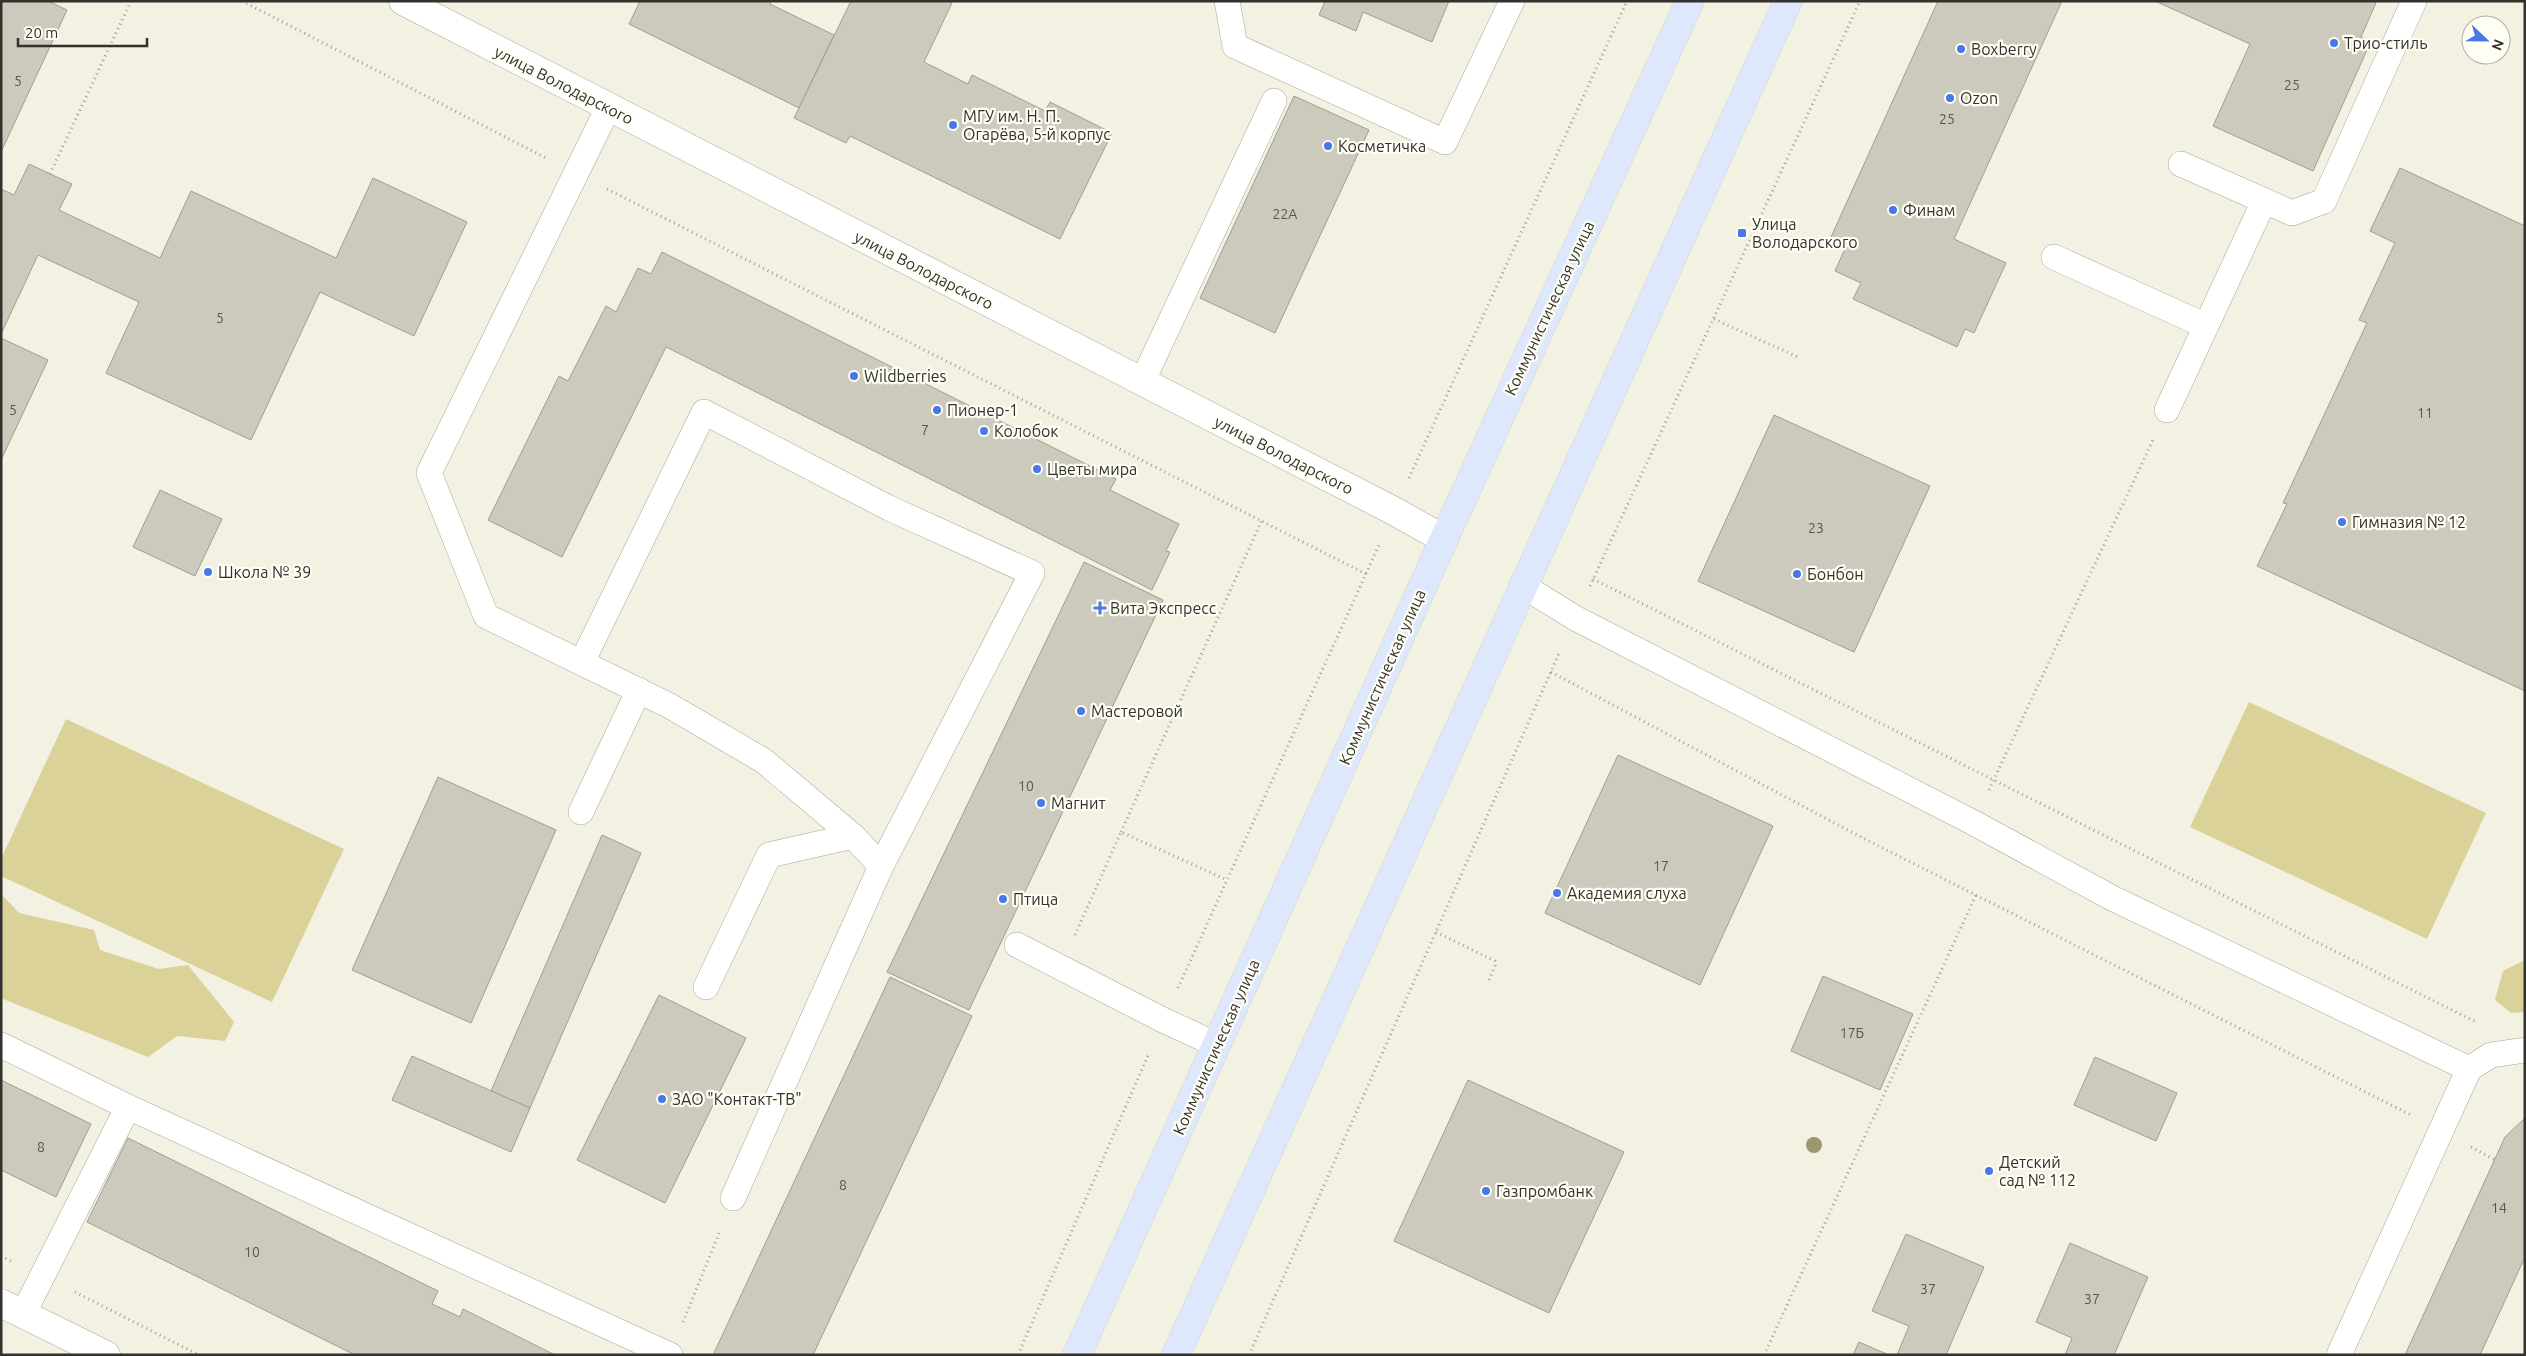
<svg xmlns="http://www.w3.org/2000/svg" width="2526" height="1356" font-family="Ubuntu,sans-serif">
	<style>
		.green { fill: #dad298 }
		.building { fill: #cccabc; stroke: #9f9e90 }
		.lines { fill: none; stroke-linecap: round; stroke-linejoin: round }
		.service-casing { stroke: #a8a698; stroke-width: 26 }
		.minor-casing { stroke: #a8a698; stroke-width: 29 }
		.primary-casing { stroke: #d2d2d1; stroke-width: 29 }
		.path { stroke: #a09f94; stroke-width: 3; stroke-dasharray: 1 4; stroke-linecap: butt }
		.service { stroke: #fff; stroke-width: 25 }
		.minor { stroke: #fff; stroke-width: 28 }
		.primary { stroke: #dde8fd; stroke-width: 28 }
		.tree { fill: #9c976f }
		.poi-dot { fill: #4777e9; stroke: #fffef5; stroke-width: 2 }
		.labels { text-anchor: middle; stroke-width: 4.5; stroke-linejoin: round; paint-order: stroke }
		.number-label { font-size: 14px; fill: #585750 }
		.poi-label { font-size: 16px; fill: #32312c; stroke: #fffef5; text-anchor: start }
		.street-label { font-size: 16px; fill: #32312c; stroke: #fffef5 }
	</style>
	<rect width="100%" height="100%" fill="#f2f1e2"/>
	<g class="green">
		<polygon points="2249,702 2486,813 2427,939 2190,827"/>
		<polygon points="66,719 344,849 272,1002 1,876 1,859"/>
		<polygon points="1,894 19,913 94,930 100,950 159,969 188,965 234,1022 225,1041 177,1036 148,1057 3,999 1,997"/>
		<polygon points="2525,960 2525,1012 2511,1013 2495,1000 2503,971"/>
	</g>
	<g class="building">
		<polygon points="1,1 48,1 67,10 1,152"/>
		<polygon points="640,1 771,1 770,4 834,35 799,108 629,24"/>
		<polygon points="851,1 948,1 952,3 924,62 968,84 972,75 1045,111 1050,102 1112,133 1060,239 850,136 846,143 794,118"/>
		<polygon points="1325,1 1449,1 1432,42 1363,12 1356,31 1319,15"/>
		<polygon points="1938,1 2062,1 1954,239 2006,263 1974,333 1965,329 1957,347 1853,299 1861,283 1835,271 1847,244 1831,237"/>
		<polygon points="2155,1 2372,1 2376,3 2361,37 2371,41 2313,171 2213,126 2250,44"/>
		<polygon points="1294,96 1369,130 1275,333 1200,298"/>
		<polygon points="29,164 72,184 59,210 160,258 191,191 336,258 373,178 467,222 414,336 320,292 251,440 106,373 139,302 38,255 1,334 1,189 14,195"/>
		<polygon points="2400,168 2525,226 2525,691 2257,566 2287,504 2283,503 2367,323 2359,320 2395,243 2370,231"/>
		<polygon points="662,252 1116,479 1110,490 1179,524 1166,551 1170,552 1152,590 666,347 562,557 488,520 559,376 568,381 606,306 616,312 638,268 651,274"/>
		<polygon points="1,338 48,360 1,460"/>
		<polygon points="1774,415 1930,486 1854,652 1698,581"/>
		<polygon points="160,490 222,519 195,576 133,547"/>
		<polygon points="1084,562 1163,600 969,1010 887,972"/>
		<polygon points="1618,755 1773,826 1700,985 1545,913"/>
		<polygon points="438,777 556,830 471,1023 352,970"/>
		<polygon points="602,835 641,853 530,1108 491,1091"/>
		<polygon points="1823,976 1913,1014 1880,1090 1791,1051"/>
		<polygon points="890,977 972,1016 813,1355 713,1355"/>
		<polygon points="659,995 746,1038 665,1203 577,1160"/>
		<polygon points="412,1056 530,1108 511,1152 392,1100"/>
		<polygon points="2095,1057 2177,1093 2156,1141 2074,1105"/>
		<polygon points="1,1080 91,1124 56,1197 1,1170"/>
		<polygon points="1468,1080 1624,1152 1549,1313 1394,1241"/>
		<polygon points="2525,1118 2525,1257 2480,1355 2405,1355 2505,1137"/>
		<polygon points="128,1138 438,1291 432,1304 460,1317 463,1309 555,1355 355,1355 87,1222"/>
		<polygon points="1906,1234 1984,1267 1946,1355 1897,1355 1909,1326 1872,1311"/>
		<polygon points="2070,1243 2148,1277 2114,1355 2065,1355 2072,1338 2036,1322"/>
		<polygon points="1859,1342 1889,1355 1853,1355"/>
	</g>
	<g class="lines">
		<defs>
			<g id="service">
				<polyline points="1227,1 1235,46 1445,142 1512,1"/>
				<polyline points="608,108 429,473 486,616 670,706 764,761 853,836 881,866 733,1198"/>
				<polyline points="2181,164 2292,213 2324,201 2414,1"/>
				<polyline points="2054,257 2206,326"/>
				<polyline points="1142,382 1274,101"/>
				<polyline points="2167,410 2264,201"/>
				<polyline points="1522,585 1575,618 1974,823 2112,898 2469,1069"/>
				<polyline points="582,662 704,412 889,508 1032,573 881,866"/>
				<polyline points="581,812 639,690"/>
				<polyline points="1017,945 1163,1020 1217,1045"/>
				<polyline points="706,987 769,855 853,836"/>
				<polyline points="1,1045 128,1107 670,1355"/>
				<polyline points="23,1314 128,1107"/>
				<polyline points="2339,1355 2469,1069 2491,1055 2525,1050"/>
			</g>
			<g id="minor">
				<polyline points="403,1 1394,511 1444,539"/>
				<polyline points="1,1303 106,1355"/>
			</g>
			<g id="primary">
				<polyline points="1077,1355 1444,539 1690,1"/>
				<polyline points="1176,1355 1788,1"/>
			</g>
		</defs>
		<use href="#service" class="service-casing"/>
		<use href="#minor" class="minor-casing"/>
		<use href="#primary" class="primary-casing"/>
		<g class="path">
			<polyline points="242,1 546,158"/>
			<polyline points="50,174 131,1"/>
			<polyline points="607,189 1366,574"/>
			<polyline points="1714,319 1800,358"/>
			<polyline points="1409,478 1627,1"/>
			<polyline points="1593,579 2476,1022"/>
			<polyline points="1590,586 1860,1"/>
			<polyline points="1551,672 1857,835 2411,1115"/>
			<polyline points="1989,790 2153,440"/>
			<polyline points="1121,832 1262,520"/>
			<polyline points="1436,932 1495,961 1495,966 1488,982"/>
			<polyline points="1075,935 1121,832 1227,880"/>
			<polyline points="1178,988 1379,545"/>
			<polyline points="2471,1147 2495,1160"/>
			<polyline points="1,1256 11,1261"/>
			<polyline points="75,1292 199,1355"/>
			<polyline points="683,1322 720,1231"/>
			<polyline points="1018,1355 1149,1053"/>
			<polyline points="1249,1355 1560,651"/>
			<polyline points="1764,1355 1976,895"/>
		</g>
		<use href="#service" class="service"/>
		<use href="#minor" class="minor"/>
		<use href="#primary" class="primary"/>
	</g>
	<circle class="tree" cx="1814" cy="1145" r="8"/>
	<g class="poi-dot">
		<circle cx="2334" cy="43" r="5"/>
		<circle cx="1961" cy="49" r="5"/>
		<circle cx="1950" cy="98" r="5"/>
		<circle cx="953" cy="125" r="5"/>
		<circle cx="1328" cy="146" r="5"/>
		<circle cx="1893" cy="210" r="5"/>
		<rect x="1737" y="228" width="10" height="10" rx="2.5"/>
		<circle cx="854" cy="376" r="5"/>
		<circle cx="937" cy="410" r="5"/>
		<circle cx="984" cy="431" r="5"/>
		<circle cx="1037" cy="469" r="5"/>
		<circle cx="2342" cy="522" r="5"/>
		<circle cx="208" cy="572" r="5"/>
		<circle cx="1797" cy="574" r="5"/>
		<path d="M1097.5 600.5h5v5h5v5h-5v5h-5v-5h-5v-5h5z"/>
		<circle cx="1081" cy="711" r="5"/>
		<circle cx="1041" cy="803" r="5"/>
		<circle cx="1557" cy="893" r="5"/>
		<circle cx="1003" cy="899" r="5"/>
		<circle cx="662" cy="1099" r="5"/>
		<circle cx="1989" cy="1171" r="5"/>
		<circle cx="1486" cy="1191" r="5"/>
	</g>
	<g class="labels">
		<g class="number-label">
			<text x="18" y="86">5</text>
			<text x="2292" y="90">25</text>
			<text x="1947" y="124">25</text>
			<text x="1285" y="219">22А</text>
			<text x="220" y="323">5</text>
			<text x="13" y="415">5</text>
			<text x="2425" y="418">11</text>
			<text x="925" y="435">7</text>
			<text x="1816" y="533">23</text>
			<text x="1026" y="791">10</text>
			<text x="1661" y="871">17</text>
			<text x="1852" y="1038">17Б</text>
			<text x="41" y="1152">8</text>
			<text x="843" y="1190">8</text>
			<text x="2499" y="1213">14</text>
			<text x="252" y="1257">10</text>
			<text x="1928" y="1294">37</text>
			<text x="2092" y="1304">37</text>
		</g>
		<g class="poi-label">
			<text x="2344" y="49">Трио-стиль</text>
			<text x="1971" y="55">Boxberry</text>
			<text x="1960" y="104">Ozon</text>
			<text x="963" y="122">МГУ им. Н. П.<tspan x="963" dy="18">Огарёва, 5-й корпус</tspan></text>
			<text x="1338" y="152">Косметичка</text>
			<text x="1903" y="216">Финам</text>
			<text x="1752" y="230">Улица<tspan x="1752" dy="18">Володарского</tspan></text>
			<text x="864" y="382">Wildberries</text>
			<text x="947" y="416">Пионер-1</text>
			<text x="994" y="437">Колобок</text>
			<text x="1047" y="475">Цветы мира</text>
			<text x="2352" y="528">Гимназия № 12</text>
			<text x="218" y="578">Школа № 39</text>
			<text x="1807" y="580">Бонбон</text>
			<text x="1110" y="614">Вита Экспресс</text>
			<text x="1091" y="717">Мастеровой</text>
			<text x="1051" y="809">Магнит</text>
			<text x="1567" y="899">Академия слуха</text>
			<text x="1013" y="905">Птица</text>
			<text x="672" y="1105">ЗАО "Контакт-ТВ"</text>
			<text x="1999" y="1168">Детский<tspan x="1999" dy="18">сад № 112</tspan></text>
			<text x="1496" y="1197">Газпромбанк</text>
		</g>
		<g class="street-label">
			<text transform="translate(564 85) rotate(27)" y="6">улица Володарского</text>
			<text transform="translate(924 270) rotate(27)" y="6">улица Володарского</text>
			<text transform="translate(1549 308) rotate(-65)" y="6">Коммунистическая улица</text>
			<text transform="translate(1284 455) rotate(27)" y="6">улица Володарского</text>
			<text transform="translate(1382 677) rotate(-66)" y="6">Коммунистическая улица</text>
			<text transform="translate(1216 1047) rotate(-66)" y="6">Коммунистическая улица</text>
		</g>
	</g>
	<rect width="2526" height="1356" fill="none" stroke="#32312c" stroke-width="5"/>
	<g transform="translate(2486 40) rotate(112)"><circle r="24" fill="#fffef5" stroke="#adaca5"/>
	<path d="M0-4L9 19L0 12L-9 19Z" fill="#4777e9"/>
	<text y="-8" font-size="14" font-weight="bold" text-anchor="middle" fill="#32312c">N</text>
	</g>
	<path d="M18 38v8h129v-8" fill="none" stroke="#32312c" stroke-width="2.5"/>
	<text x="25" y="38" font-size="15" fill="#32312c" stroke="#fffef5" stroke-width="4" paint-order="stroke">20 m</text>
</svg>
